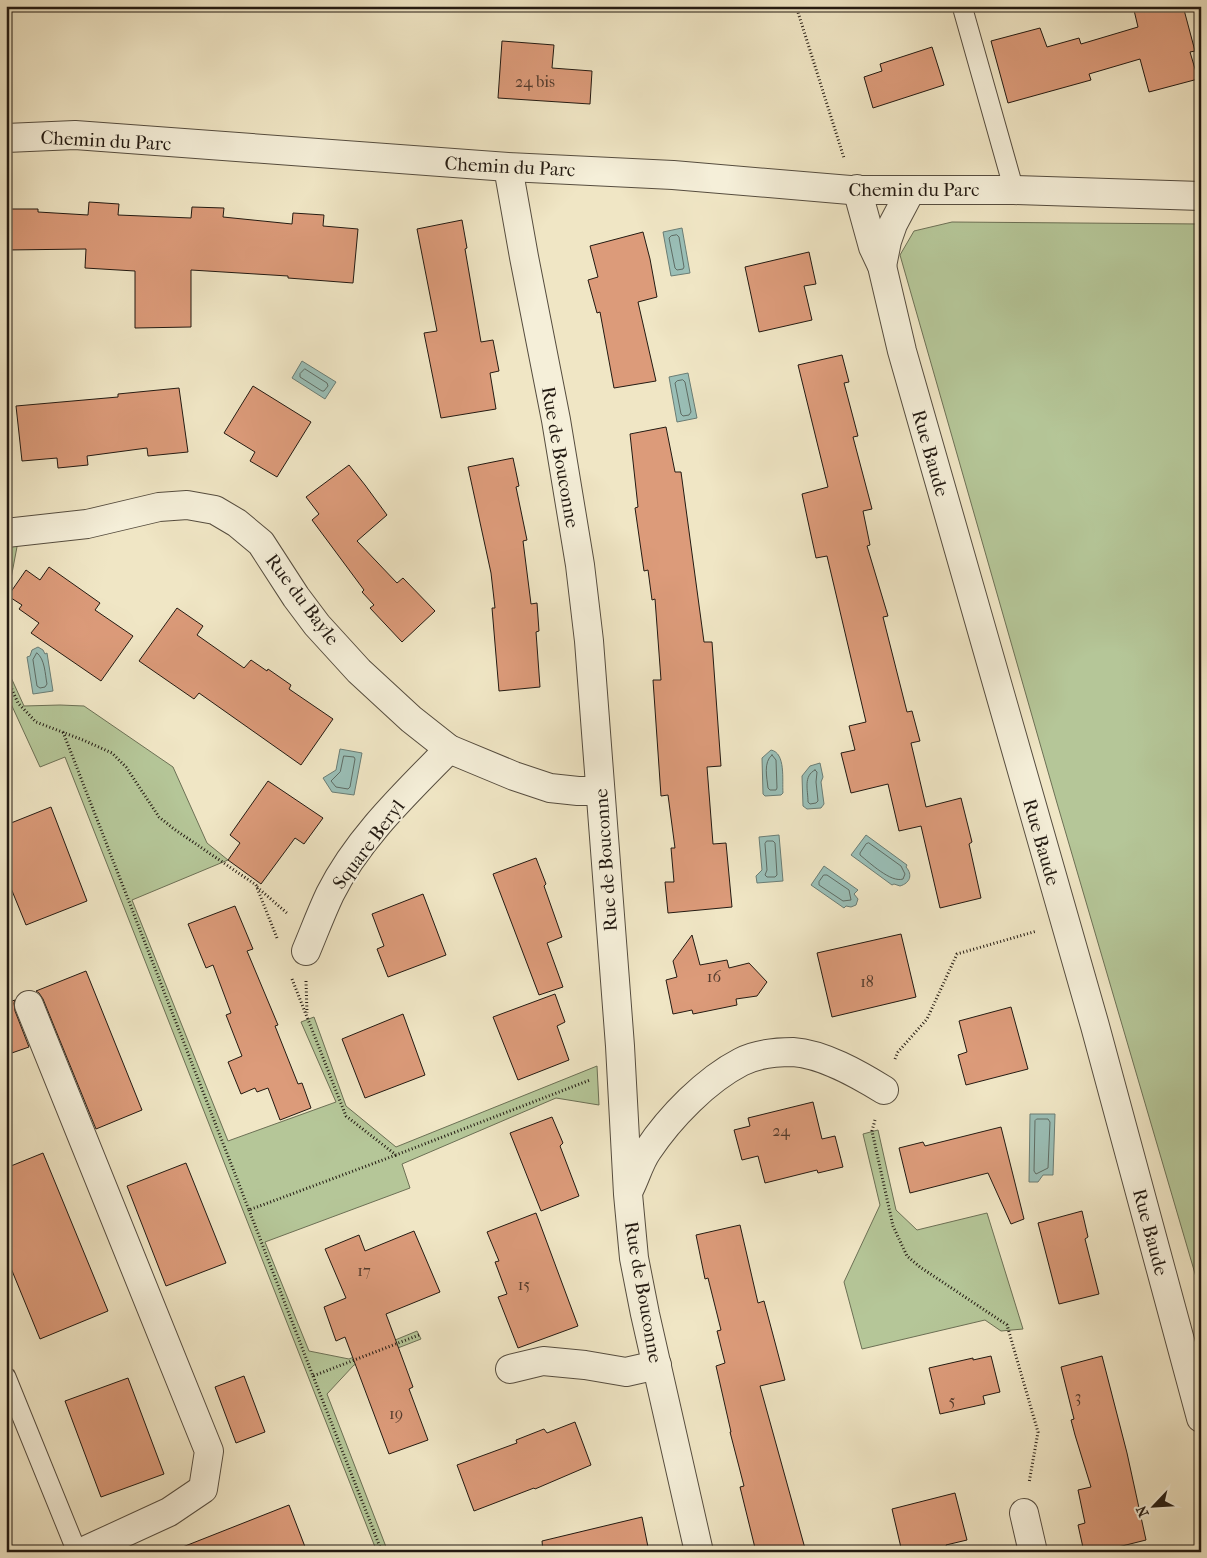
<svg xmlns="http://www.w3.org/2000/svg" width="1207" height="1558" font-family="'IM FELL French Canon',serif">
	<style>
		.green { fill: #b5c698; stroke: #6c7055 }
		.water { fill: #9abfb7; stroke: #6a7d75 }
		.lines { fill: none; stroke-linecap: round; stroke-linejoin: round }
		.shore { stroke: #5e6c64; stroke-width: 1 }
		.building { fill: #dc9b7a; stroke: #231a12 }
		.service-casing { stroke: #564d3f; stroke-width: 21 }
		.minor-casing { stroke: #564d3f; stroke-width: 30 }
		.path { stroke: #231a12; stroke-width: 3; stroke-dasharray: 1 2.5; stroke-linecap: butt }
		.service { stroke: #f5efd9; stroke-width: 19 }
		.minor { stroke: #f5efd9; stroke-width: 28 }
		.labels { text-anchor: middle; stroke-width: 4; stroke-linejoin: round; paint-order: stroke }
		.number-label { font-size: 16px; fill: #513a2c }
		.street-label { font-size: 19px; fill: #231a12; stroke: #f5efd9 }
	</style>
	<rect width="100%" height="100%" fill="#f0e6c5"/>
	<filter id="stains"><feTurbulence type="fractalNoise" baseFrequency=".004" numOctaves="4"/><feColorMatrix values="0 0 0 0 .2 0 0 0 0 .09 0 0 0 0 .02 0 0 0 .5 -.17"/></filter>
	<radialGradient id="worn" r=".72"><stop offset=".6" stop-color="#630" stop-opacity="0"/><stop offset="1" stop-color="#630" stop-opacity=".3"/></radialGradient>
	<g class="green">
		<polygon points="952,222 1201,224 1201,1294 1057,803 900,255 914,231"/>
		<polygon points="20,531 9,589 9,673 24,706 60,705 84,706 173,767 207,843 228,860 132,900 228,1141 336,1102 301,1022 314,1017 346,1106 396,1147 597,1066 599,1105 556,1098 402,1164 410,1188 265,1242 309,1351 349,1359 417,1331 421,1339 354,1365 327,1394 388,1552 377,1552 65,757 40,767 6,693 6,532"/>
		<polygon points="878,1130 896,1210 917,1230 987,1213 1023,1329 1001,1331 985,1320 862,1349 844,1282 880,1205 863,1134"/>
	</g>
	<g class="water">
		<polygon points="682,228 690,273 671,276 663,232"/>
		<polygon points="302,361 336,382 325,399 292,378"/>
		<polygon points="688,373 697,418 677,422 669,377"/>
		<polygon points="38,647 43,650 45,654 47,653 53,691 33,694 27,657 30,656 32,650"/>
		<polygon points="340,749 362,753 354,795 332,792 323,778 336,770"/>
		<path d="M 771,750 C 786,753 782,780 783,793 L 781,795 L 765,796 L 763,794 L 762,758 Z"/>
		<polygon points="820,763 823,777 821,782 824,804 821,808 807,809 803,806 802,776 810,766"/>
		<polygon points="779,835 783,881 757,883 756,876 762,870 759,837"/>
		<path d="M 866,835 L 907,865 L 906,867 C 913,875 910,883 900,886 L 894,884 L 892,885 L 851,855 Z"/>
		<polygon points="824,866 858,890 854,894 858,899 856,905 851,907 846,906 844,908 811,885"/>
		<polygon points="1030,1114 1055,1114 1053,1175 1043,1175 1038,1182 1029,1182"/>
	</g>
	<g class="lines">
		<g class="shore">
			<polygon points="677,235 679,237 684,267 683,269 677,270 675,268 669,238 671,236"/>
			<polygon points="305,369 327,383 328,386 324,391 322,391 300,377 300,374"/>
			<polygon points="683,380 685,382 691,412 689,415 683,416 681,414 675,383 677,381"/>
			<path d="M 37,653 C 45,659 45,674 47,684 L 45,687 L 40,688 L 37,686 L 33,660 Z"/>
			<path d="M 772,755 L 776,760 L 777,788 L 776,790 L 770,790 L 768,788 C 767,778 763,762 772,755 Z"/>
			<polygon points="344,756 354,757 355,759 350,787 348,789 336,787 331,781 340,772"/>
			<path d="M 815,770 L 817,772 L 816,782 L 818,801 L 816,803 L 810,804 L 808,802 C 808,790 803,776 815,770 Z"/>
			<polygon points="767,841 773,841 775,843 777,875 775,877 767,877 765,875 767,870 765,844"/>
			<path d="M 869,843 L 901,866 L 905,874 L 903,879 C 891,883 870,863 860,855 L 860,853 L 866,844 Z"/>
			<polygon points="824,875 827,875 849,890 851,900 843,901 819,885 819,882"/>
			<polygon points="1037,1119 1048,1119 1050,1122 1048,1168 1036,1174 1034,1171 1035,1121"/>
		</g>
	</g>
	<g class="building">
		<polygon points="1133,6 1183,6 1195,51 1190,52 1198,79 1149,92 1140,59 1089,74 1091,80 1008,103 991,41 1040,28 1047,47 1079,38 1081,44 1138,27"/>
		<polygon points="502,41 554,45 552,68 592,71 590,104 498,98"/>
		<polygon points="932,47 944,85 873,108 864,77 882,71 880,64"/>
		<polygon points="89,202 119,204 118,215 191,218 192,207 224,208 223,217 292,224 293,213 324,215 323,226 358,229 353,283 288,278 288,276 191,270 191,327 135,328 135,271 85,268 86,249 6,250 6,209 38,209 38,212 88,215"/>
		<polygon points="462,220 467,248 465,249 481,342 493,340 499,371 490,373 496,409 441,418 424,333 437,331 417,229"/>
		<polygon points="643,232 650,259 657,297 638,302 656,381 614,388 600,312 597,313 588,280 598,277 590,246"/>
		<polygon points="809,252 816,284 804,286 812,320 759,332 745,267"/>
		<polygon points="842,355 849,382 844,383 858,436 853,437 872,509 863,511 870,545 867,546 888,616 883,617 907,712 912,711 920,741 911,743 926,807 961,798 972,842 969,844 981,898 940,908 921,826 899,831 888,784 851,793 841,753 855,750 849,726 866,722 827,556 816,558 802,494 828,487 798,365"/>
		<polygon points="253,386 311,422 277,477 250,461 255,452 224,433"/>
		<polygon points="179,388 188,452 148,456 147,448 87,456 88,465 58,468 57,458 22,461 16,406 118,397 118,394"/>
		<polygon points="666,427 675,472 681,472 704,642 712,642 721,766 707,767 713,844 726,843 732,907 668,913 665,882 674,882 671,848 675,848 668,795 661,796 653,680 661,680 655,599 652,600 648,570 644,571 635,508 638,507 630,434"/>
		<polygon points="513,458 519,486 516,487 527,540 523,541 531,604 537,603 539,631 536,632 540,687 499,691 492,608 495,608 491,573 468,467"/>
		<polygon points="349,465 365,485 387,515 357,541 397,583 403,578 435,611 402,642 370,608 374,605 362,592 364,590 312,520 319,514 306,497"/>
		<polygon points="49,567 100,603 95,610 133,636 101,681 31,633 39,623 19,609 22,605 8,596 26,570 40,580"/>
		<polygon points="177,608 203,626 197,635 244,668 251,660 267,671 268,669 291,685 289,689 333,719 301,765 199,693 194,699 139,661"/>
		<polygon points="268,781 323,818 304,844 295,838 261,884 228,860 240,843 230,835"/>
		<polygon points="51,807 87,901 26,925 6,876 6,825"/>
		<polygon points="536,858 546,884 544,886 562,937 547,943 563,987 539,995 493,874"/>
		<polygon points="423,894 446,955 388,977 377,949 384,946 372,914"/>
		<polygon points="235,906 253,949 247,951 278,1025 275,1026 298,1084 302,1083 311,1108 280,1120 268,1088 257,1092 255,1088 241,1094 228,1062 242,1056 226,1015 231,1013 213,965 206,968 188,924"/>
		<polygon points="901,934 916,997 832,1017 817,953"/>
		<polygon points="692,935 700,965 727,960 729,968 749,963 767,982 757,996 736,999 737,1005 693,1014 692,1010 673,1014 666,980 677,977 673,961"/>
		<polygon points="86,971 142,1110 96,1129 43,999 39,993 36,991"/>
		<polygon points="555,994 565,1022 557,1026 569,1060 518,1080 493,1017"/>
		<polygon points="15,1000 14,1003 15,1011 29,1047 6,1055 6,1003"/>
		<polygon points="1011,1007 1028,1069 966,1085 958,1055 967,1052 959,1021"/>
		<polygon points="403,1014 425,1075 365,1098 342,1039"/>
		<polygon points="813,1102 822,1139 835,1136 843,1167 818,1173 817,1170 765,1183 758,1156 742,1160 734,1130 750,1126 748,1118"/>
		<polygon points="552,1117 563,1143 560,1146 579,1196 541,1211 510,1133"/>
		<polygon points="1001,1127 1024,1219 1011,1224 988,1173 910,1193 899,1148 923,1142 925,1146"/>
		<polygon points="43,1153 108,1311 40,1339 6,1256 6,1168"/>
		<polygon points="186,1163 226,1263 166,1286 127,1186"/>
		<polygon points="1082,1211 1088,1237 1085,1239 1099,1294 1059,1304 1038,1223"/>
		<polygon points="536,1213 578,1326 518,1348 498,1297 507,1294 495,1262 499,1261 487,1232"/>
		<polygon points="740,1225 758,1303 764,1301 785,1380 760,1386 806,1552 756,1552 740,1487 744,1486 730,1432 731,1432 716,1366 725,1363 717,1331 721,1330 708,1278 705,1279 696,1235"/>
		<polygon points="414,1231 440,1292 386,1314 413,1387 409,1389 428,1440 389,1454 345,1337 336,1341 324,1307 346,1298 325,1249 359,1235 365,1251"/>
		<polygon points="991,1356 1000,1392 983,1396 985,1404 940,1414 929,1368 973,1358 973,1360"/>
		<polygon points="1102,1356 1127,1453 1146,1540 1098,1552 1084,1552 1078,1525 1085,1523 1078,1490 1091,1487 1075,1435 1071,1420 1074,1419 1061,1367"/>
		<polygon points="244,1376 265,1432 236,1443 215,1387"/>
		<polygon points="128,1378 164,1474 101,1497 65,1401"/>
		<polygon points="575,1422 591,1465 535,1489 534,1488 474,1511 457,1465 517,1443 516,1440 544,1429 547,1433"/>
		<polygon points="955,1493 967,1540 946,1545 948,1552 902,1552 892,1509"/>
		<polygon points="289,1505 307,1552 175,1552 175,1550"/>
		<polygon points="642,1517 649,1552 543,1552 542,1541"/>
	</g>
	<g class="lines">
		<defs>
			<g id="service">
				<polyline points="962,6 1014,190"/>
				<polyline points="6,1377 77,1552"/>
			</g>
			<g id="minor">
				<polyline points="6,138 75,135 508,167 673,175 850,190 1014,190 1201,196"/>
				<polyline points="508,167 524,257 556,420 580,565 589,641 620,1046 628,1194 634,1258 645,1314 699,1552"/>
				<polyline points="857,189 873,247 882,266 902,351 1095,1026 1201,1418"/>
				<polyline points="882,266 887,241 893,224 911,190"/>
				<polyline points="6,533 87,524 159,507 187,505 215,510 237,523 261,543 296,597 317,625 359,671 411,719 449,749 514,776 550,788 578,791 600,791"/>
				<path d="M 306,951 C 314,932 321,913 330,894 C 358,838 406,793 449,749"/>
				<polyline points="29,1005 209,1451 203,1489 169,1512 82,1552"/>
				<path d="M 630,1188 C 636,1176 640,1161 648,1150 C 670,1117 706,1080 741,1062 C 756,1054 776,1052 793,1052 C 823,1054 858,1074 884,1090"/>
				<polyline points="510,1369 543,1361 585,1365 626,1372 657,1365"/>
				<polyline points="1024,1513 1033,1552"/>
			</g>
		</defs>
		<use href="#service" class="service-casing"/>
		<use href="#minor" class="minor-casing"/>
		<g class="path">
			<polyline points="796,6 844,158"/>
			<polyline points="6,604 7,565"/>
			<polyline points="6,676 18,703 36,722 83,740 112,753 126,767 159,817 174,829 256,885 277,938"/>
			<polyline points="63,732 249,1210 396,1155"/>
			<polyline points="257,887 288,914"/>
			<polyline points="292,979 346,1116 396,1155 590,1080"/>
			<polyline points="306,981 307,1013"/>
			<polyline points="895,1059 898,1052 927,1019 957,954 1037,931"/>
			<polyline points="875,1120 872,1131 893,1226 907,1256 920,1267 1007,1325 1038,1432 1029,1483"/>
			<polyline points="249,1210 313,1376 419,1335"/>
			<polyline points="313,1376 382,1552"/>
		</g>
		<use href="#service" class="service"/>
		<use href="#minor" class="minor"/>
	</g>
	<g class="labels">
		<g class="number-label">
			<text x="535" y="87">24 bis</text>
			<text x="714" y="982">16</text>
			<text x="867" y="987">18</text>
			<text x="781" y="1136">24</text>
			<text x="364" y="1276">17</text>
			<text x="524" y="1290">15</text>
			<text x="1078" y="1402">3</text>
			<text x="952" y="1406">5</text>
			<text x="396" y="1419">19</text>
		</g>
		<g class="street-label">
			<text transform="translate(106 140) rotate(3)" y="7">Chemin du Parc</text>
			<text transform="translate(510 166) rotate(3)" y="7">Chemin du Parc</text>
			<text x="914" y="196">Chemin du Parc</text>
			<text transform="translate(931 453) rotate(74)" y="7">Rue Baude</text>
			<text transform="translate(561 457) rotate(80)" y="7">Rue de Bouconne</text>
			<text transform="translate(303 599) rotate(53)" y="7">Rue du Bayle</text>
			<text transform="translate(1042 842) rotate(74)" y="7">Rue Baude</text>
			<text transform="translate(368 844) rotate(-53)" y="7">Square Beryl</text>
			<text transform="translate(605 860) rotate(-94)" y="7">Rue de Bouconne</text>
			<text transform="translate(1151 1232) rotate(75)" y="7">Rue Baude</text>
			<text transform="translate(644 1292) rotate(80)" y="7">Rue de Bouconne</text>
		</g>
	</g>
	<rect width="1207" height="1558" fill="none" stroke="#f0e6c5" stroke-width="25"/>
	<rect x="8" y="8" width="1192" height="1543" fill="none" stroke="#231a12" stroke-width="2.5"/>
	<rect x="12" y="12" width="1182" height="1533" fill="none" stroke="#231a12"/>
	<g transform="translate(1154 1506) rotate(245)" stroke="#f5efd9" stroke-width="4" paint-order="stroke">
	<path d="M0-4L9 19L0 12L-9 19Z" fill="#231a12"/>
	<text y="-8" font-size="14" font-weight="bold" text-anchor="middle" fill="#231a12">N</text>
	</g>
	<rect width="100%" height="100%" filter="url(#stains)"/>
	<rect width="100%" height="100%" fill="url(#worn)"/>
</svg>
